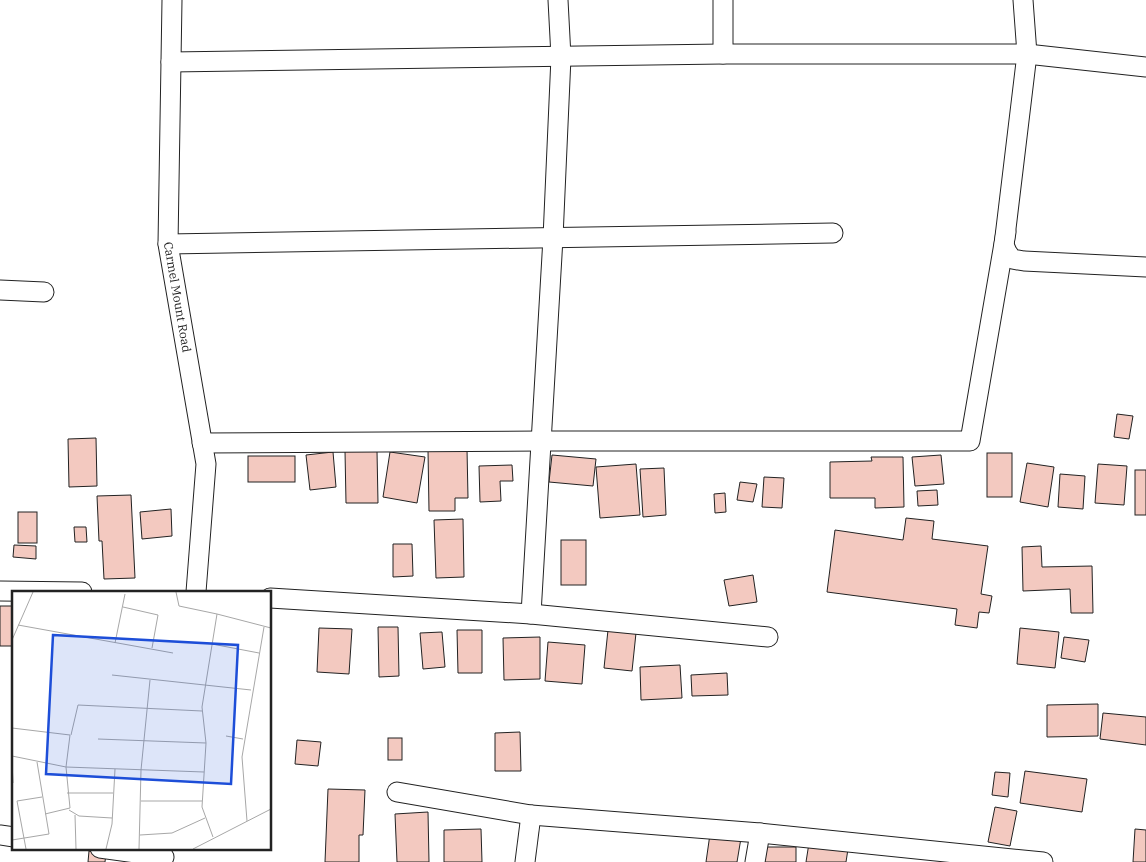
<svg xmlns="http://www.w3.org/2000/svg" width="1146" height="862" font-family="'IBM Plex Serif',serif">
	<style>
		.building { fill: #f3c9c0; stroke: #222 }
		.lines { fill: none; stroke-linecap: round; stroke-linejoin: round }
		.minor-casing { stroke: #222; stroke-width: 21 }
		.minor { stroke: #fff; stroke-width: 19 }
		.labels { text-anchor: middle; stroke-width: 4; stroke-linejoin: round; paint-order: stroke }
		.street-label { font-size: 12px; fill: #222; stroke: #fff }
		.inset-road { fill: none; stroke: #a7a7a7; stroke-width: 1 }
		.view { fill: #1d4ed8; fill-opacity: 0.15; stroke: #1d4ed8; stroke-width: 2.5 }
		.inset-edge { fill: none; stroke: #222; stroke-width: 2.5 }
	</style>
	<rect width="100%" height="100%" fill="#fff"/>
	<g class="building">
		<polygon points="1117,414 1133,416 1129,439 1114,437"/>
		<polygon points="96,438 97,486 69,487 68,439"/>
		<polygon points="467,449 468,498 455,498 455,511 429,511 428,450"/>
		<polygon points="345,451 377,451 378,503 346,503"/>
		<polygon points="333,452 336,487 310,490 306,455"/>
		<polygon points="390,452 425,457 417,503 383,497"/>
		<rect x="987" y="453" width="25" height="44"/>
		<polygon points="552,455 596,459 593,486 549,482"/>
		<polygon points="941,455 944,484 915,486 912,457"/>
		<rect x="248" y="456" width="47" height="26"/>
		<polygon points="871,457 903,457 904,507 875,508 875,498 830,498 830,462 872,461"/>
		<polygon points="1027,463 1054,467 1048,507 1020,502"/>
		<polygon points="636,464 640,515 600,518 596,467"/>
		<polygon points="1098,464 1127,466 1124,505 1095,503"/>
		<polygon points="512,465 513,481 500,481 501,501 480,502 479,466"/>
		<polygon points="664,468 666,515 643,517 640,469"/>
		<rect x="1135" y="470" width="11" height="45"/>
		<polygon points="1060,474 1085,476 1083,509 1058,507"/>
		<polygon points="764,477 784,478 782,508 762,507"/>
		<polygon points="740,482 757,484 753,502 737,500"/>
		<polygon points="937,490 938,505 918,506 917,491"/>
		<polygon points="725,493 726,512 715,513 714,494"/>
		<polygon points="131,495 135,578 104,579 102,541 99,541 97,496"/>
		<polygon points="171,509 172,536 142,539 140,512"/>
		<rect x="18" y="512" width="19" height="31"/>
		<polygon points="906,518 934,521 932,539 988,546 981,594 992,596 989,613 979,612 977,628 955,625 957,609 827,592 835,530 903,540"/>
		<polygon points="463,519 464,577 436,578 434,520"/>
		<polygon points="74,527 86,527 87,542 75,542"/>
		<rect x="561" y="540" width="25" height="45"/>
		<polygon points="393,544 412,544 413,576 393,577"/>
		<polygon points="14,545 36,546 36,559 13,557"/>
		<polygon points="1041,546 1042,567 1092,566 1093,613 1071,613 1070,589 1023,591 1022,547"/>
		<polygon points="753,575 757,602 729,606 724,580"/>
		<rect x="0" y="606" width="14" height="40"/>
		<polygon points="378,627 398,627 399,676 379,677"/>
		<polygon points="319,628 352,629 349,674 317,672"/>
		<polygon points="1020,628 1059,632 1055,668 1017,664"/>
		<polygon points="457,630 482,630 482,673 458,673"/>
		<polygon points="608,630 636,633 632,671 604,668"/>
		<polygon points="442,632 445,667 423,669 420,633"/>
		<polygon points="540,637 540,679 504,680 503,638"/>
		<polygon points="1064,637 1089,640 1085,662 1061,658"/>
		<polygon points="548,642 585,645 582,684 545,681"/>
		<polygon points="680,665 682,698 641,700 640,667"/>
		<polygon points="727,673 728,695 692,696 691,675"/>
		<polygon points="1098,704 1098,736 1047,737 1047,705"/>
		<polygon points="1103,713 1146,717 1146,745 1100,739"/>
		<polygon points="520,732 521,771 495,771 495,733"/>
		<rect x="388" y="738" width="14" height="22"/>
		<polygon points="297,740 321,742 318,766 295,764"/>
		<polygon points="1025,771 1087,779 1082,812 1020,803"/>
		<polygon points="995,772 1010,773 1008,797 992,795"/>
		<polygon points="328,789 365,790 363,835 359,835 359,862 325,862"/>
		<polygon points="995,807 1017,811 1010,846 988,842"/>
		<polygon points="428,812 429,862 397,862 395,814"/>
		<polygon points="481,829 482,862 444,862 444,830"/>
		<polygon points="1135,829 1146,830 1146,862 1133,862"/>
		<polygon points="710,834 741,838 737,862 706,862"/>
		<polygon points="809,843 848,849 846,862 806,862"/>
		<rect x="761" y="847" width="35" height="15"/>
		<polygon points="89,851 106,853 105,862 88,862"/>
	</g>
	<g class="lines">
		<defs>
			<g id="minor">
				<path id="s1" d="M 172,0 L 168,244 L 206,464 L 196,592"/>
				<polyline points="723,0 723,54"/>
				<polyline points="1023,0 1027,54 1004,245 1007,252 1012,259 1024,261 1146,267"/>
				<polyline points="171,62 723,54 1027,54 1146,67"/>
				<polyline points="168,244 833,233"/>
				<polyline points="0,290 44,292"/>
				<polyline points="202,443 541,441 970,441 1006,232"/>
				<polyline points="0,591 82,592"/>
				<polyline points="270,598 531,614 768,637"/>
				<polyline points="531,614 553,238 561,57 558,0"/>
				<polyline points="397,792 531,815 760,833 1043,862"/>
				<polyline points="0,835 14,837"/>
				<polyline points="100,848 164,857"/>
				<polyline points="525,862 531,815"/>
				<polyline points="755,862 760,833"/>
			</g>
		</defs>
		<use href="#minor" class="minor-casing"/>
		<use href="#minor" class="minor"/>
	</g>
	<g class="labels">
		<g class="street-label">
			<text dy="4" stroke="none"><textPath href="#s1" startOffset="298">Carmel Mount Road</textPath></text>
		</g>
	</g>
	<g transform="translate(12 591)">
		<rect width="259" height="259" fill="#fff"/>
		<path class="inset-road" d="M 164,1 L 167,15 L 205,23 L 190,116 L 194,152 L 190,216 L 201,246M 111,16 L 146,24 L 140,57M 205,23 L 259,37M 6,34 L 161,62M 0,49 L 21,1M 103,52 L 113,3M 200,53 L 247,62M 100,84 L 239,99M 0,137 L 58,144 L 54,176 L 58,217 L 33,223M 59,144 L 66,114 L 190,120M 214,145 L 231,148M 86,148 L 194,152M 0,165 L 54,176 L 192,181M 0,171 L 1,192M 55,202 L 101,202M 129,210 L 190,210M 57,219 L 67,225 L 100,227M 63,224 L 64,258M 235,230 L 230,166 L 252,36M 128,244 L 160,242 L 193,227M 0,249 L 37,243 L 25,171M 14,258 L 5,210 L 30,206M 94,258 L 100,233 L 103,178M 127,258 L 129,179 L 138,89M 181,258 L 259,218"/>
		<path class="view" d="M 41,44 L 226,54 L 219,193 L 34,183 Z"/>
		<rect width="259" height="259" class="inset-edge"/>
	</g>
</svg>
